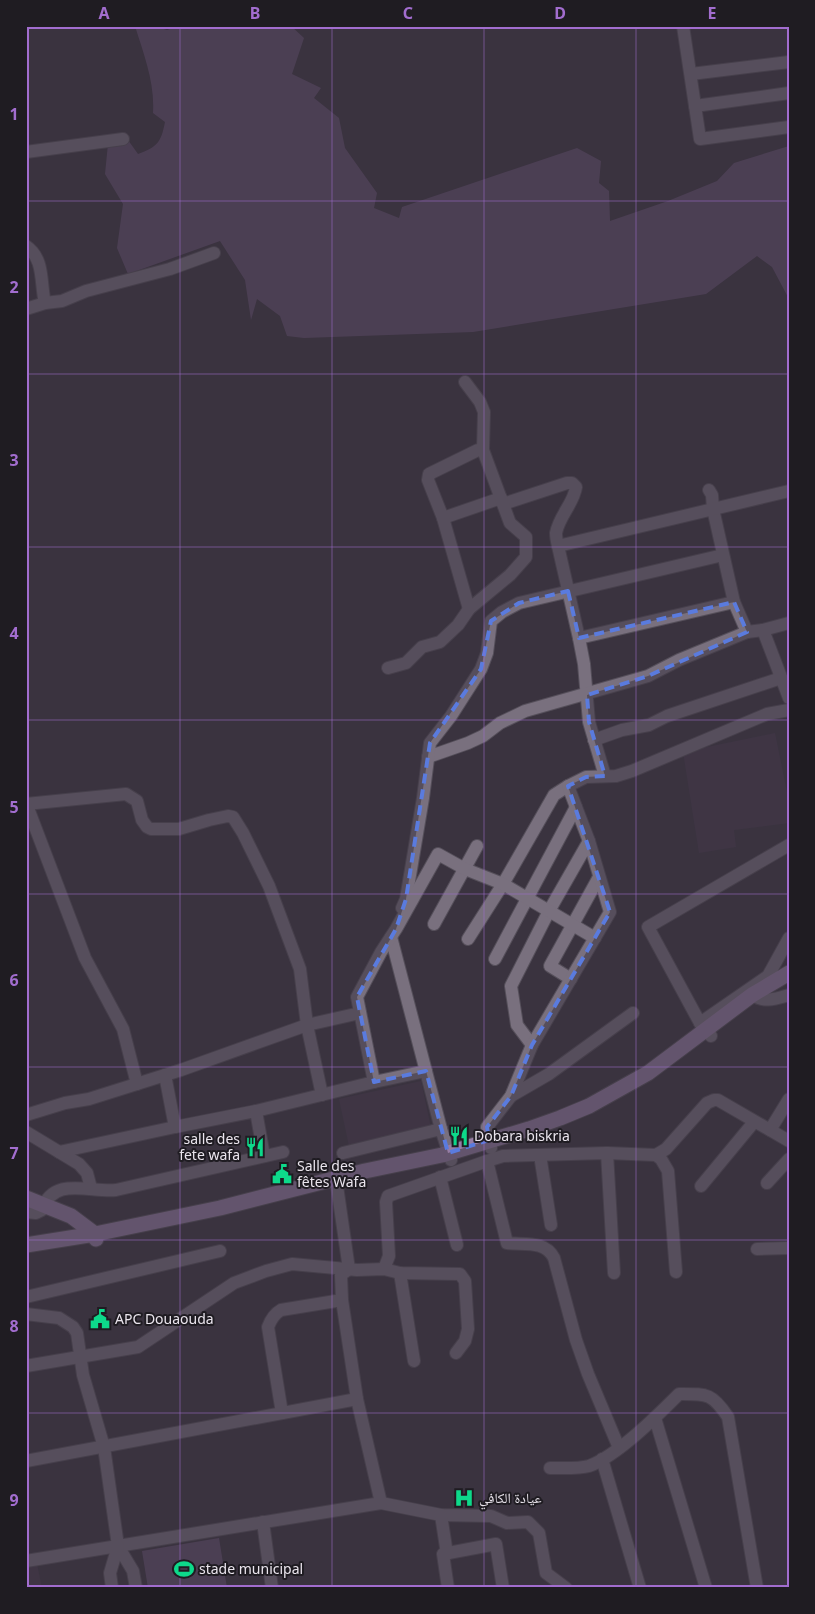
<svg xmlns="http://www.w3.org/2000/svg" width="815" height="1614" font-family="'Noto Sans','Noto Naskh Arabic',sans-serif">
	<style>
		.built { fill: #45394b }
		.green { fill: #614e6c }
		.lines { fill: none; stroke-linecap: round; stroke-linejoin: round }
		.minor-casing { stroke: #554f5a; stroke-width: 14 }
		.major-casing { stroke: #554f5a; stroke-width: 17 }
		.minor { stroke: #79707e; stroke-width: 12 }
		.major { stroke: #967da4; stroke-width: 15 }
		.marked { fill: none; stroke: #5a7bde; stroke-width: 4; stroke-dasharray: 10 6; stroke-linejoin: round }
		.grid { fill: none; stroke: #a26dcf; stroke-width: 1; stroke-opacity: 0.55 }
		.labels { text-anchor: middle; stroke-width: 4; stroke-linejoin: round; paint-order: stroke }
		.poi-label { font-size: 14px; fill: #eae5ed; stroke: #1f1c22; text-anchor: start }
		.neatline { fill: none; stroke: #a26dcf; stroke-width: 2 }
		.grid-label { font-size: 16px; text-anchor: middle; font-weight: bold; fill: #a26dcf }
	</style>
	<rect width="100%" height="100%" fill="#3a333f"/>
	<g class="built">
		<polygon points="775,733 789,802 789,823 734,830 736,847 699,853 683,752"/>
		<polygon points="421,1081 431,1128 349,1146 339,1099"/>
		<polygon points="37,1564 42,1588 26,1588 26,1566"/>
	</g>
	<g class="green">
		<path d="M 135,26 L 154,26 L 167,30 L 179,26 L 291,26 L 304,38 L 292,74 L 321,88 L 314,98 L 339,118 L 345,148 L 377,193 L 374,208 L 399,218 L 402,207 L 577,148 L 601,161 L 599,183 L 609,191 L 610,221 L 668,201 L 717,181 L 734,163 L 789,146 L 789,299 L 772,267 L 757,256 L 706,294 L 473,332 L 304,338 L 287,336 L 280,316 L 257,299 L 251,320 L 245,280 L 220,241 L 128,274 L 117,248 L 123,204 L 105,174 L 108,144 L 128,140 L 138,154 C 157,147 161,143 165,122 L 153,113 C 155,83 144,55 135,26 Z"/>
		<polygon points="219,1538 227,1588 148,1588 142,1551"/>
	</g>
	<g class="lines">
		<defs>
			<g id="minor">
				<polyline points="683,26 700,139 789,127"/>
				<polyline points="691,74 789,62"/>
				<polyline points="695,106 789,93"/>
				<polyline points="26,152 123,139"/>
				<path d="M 26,246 C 45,259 40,283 45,303"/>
				<polyline points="26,309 45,303 62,301 86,291 170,269 214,253"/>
				<polyline points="709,490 712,495 713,509 734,602 747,632"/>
				<path d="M 503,504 L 567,483 L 572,483 L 576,487 C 574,503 559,516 556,533 C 556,537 557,542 558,546 L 579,638 L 584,664 L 589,722 L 605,776"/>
				<polyline points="443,518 501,498"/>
				<polyline points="558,546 789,491"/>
				<polyline points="469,609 443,518 428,480 429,474 478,450 483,450"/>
				<polyline points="763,630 789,698"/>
				<polyline points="579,638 734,602"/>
				<polyline points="388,668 406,663 422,647 440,642 458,625 469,609 510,575 526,557 526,537 510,523 483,450 484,412 480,402 465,382"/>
				<polyline points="594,740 622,730 649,725 667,716 781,678"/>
				<polyline points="428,757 468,743 483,736 500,723 525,711 648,676 679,660 747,632 763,630 789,623"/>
				<polyline points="26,803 85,958 123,1029 137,1084"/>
				<polyline points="26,804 126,794 137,801 142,820 147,827 151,829 179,829 209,820 228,816 233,817 243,833 269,886 300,969 307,1025 360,1013"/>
				<polyline points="402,908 406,899 423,798 430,743 451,716 481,669 487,653 491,621 502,612 519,603 723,555"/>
				<polyline points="434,924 477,846"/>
				<polyline points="391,937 441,1129 451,1160"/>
				<polyline points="468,939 503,884 554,795 568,786"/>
				<polyline points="495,959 576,807"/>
				<polyline points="571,979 550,966 599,877"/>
				<path d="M 752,995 C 765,1003 775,999 789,995"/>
				<polyline points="700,1023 768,976 789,938"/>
				<polyline points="711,1036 700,1023 648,927 789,845"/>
				<polyline points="532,1045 517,1025 511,986 549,911 589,841"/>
				<polyline points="374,1082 426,1071"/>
				<polyline points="511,1096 549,1074 633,1013"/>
				<polyline points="26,1115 65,1103 89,1099 181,1070 307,1025 322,1095"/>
				<polyline points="175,1127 256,1111"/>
				<polyline points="770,1130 789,1099"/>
				<polyline points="26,1132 79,1164 87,1173 91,1188"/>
				<polyline points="491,1148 488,1137 487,1127 511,1096 532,1045 610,912 589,841 568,786 586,777 616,776 632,771 767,714 789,710"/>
				<polyline points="59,1152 175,1127 165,1075"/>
				<polyline points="343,1153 441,1129"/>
				<polyline points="607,1153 614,1273"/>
				<polyline points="540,1155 551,1225"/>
				<polyline points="656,1155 661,1159 668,1171 676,1272"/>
				<polyline points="264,1156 256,1111 374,1082 357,997 381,952 396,929 438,854 465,869 503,884 595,938"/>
				<path d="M 487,1161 L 507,1243 C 524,1245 545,1240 554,1258 L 576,1340 L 588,1374 L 619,1448"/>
				<polyline points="440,1177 457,1245"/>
				<polyline points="767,1183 789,1159"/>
				<polyline points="701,1186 754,1122"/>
				<path d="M 26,1212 L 36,1213 L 42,1210 C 53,1175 91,1193 116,1190 L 283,1152"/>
				<polyline points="757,1249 789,1248"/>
				<polyline points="384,1269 389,1256 386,1202 388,1196 487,1161 503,1156 607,1153 656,1155 666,1149 707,1103 714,1100 718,1100 789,1141"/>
				<polyline points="400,1273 414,1361"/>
				<polyline points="26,1297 220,1251"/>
				<polyline points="26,1314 59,1318 73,1327 77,1333 83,1375 104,1447 118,1546 133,1571 136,1588"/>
				<polyline points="26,1366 138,1347 234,1283 266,1271 292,1264 357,1270 384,1269 400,1273 460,1274 465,1281 468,1329 465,1341 456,1353"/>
				<path d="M 282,1413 L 268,1327 C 271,1319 274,1314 281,1310 L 342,1300"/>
				<polyline points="655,1418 706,1588"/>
				<polyline points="602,1459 640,1588"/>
				<polyline points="26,1461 357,1399"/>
				<path d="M 550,1468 C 562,1468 578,1469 589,1466 C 617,1456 658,1415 679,1394 C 707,1394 712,1393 728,1417 L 757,1588"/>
				<polyline points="381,1503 441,1515 491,1516 507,1523 528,1522 539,1533 546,1573 566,1588"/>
				<polyline points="441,1515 447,1554"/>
				<polyline points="263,1522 272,1588"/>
				<polyline points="26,1561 381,1503 357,1399 342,1300 341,1275 349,1269 336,1179"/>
				<polyline points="112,1588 110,1573 118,1546"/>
				<polyline points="448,1588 443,1554 496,1544 503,1588"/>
			</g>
			<g id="major">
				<polyline points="26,1198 71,1216 95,1234 96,1239"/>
				<polyline points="26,1245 95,1234 220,1208 365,1171 442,1155 529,1129 560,1118 589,1106 648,1073 752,995 789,973"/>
			</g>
		</defs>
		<use href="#minor" class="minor-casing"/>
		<use href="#major" class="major-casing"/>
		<use href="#minor" class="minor"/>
		<use href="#major" class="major"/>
	</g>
	<path d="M0 0H815V1614H0ZM 568,591 L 579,638 L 734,602 L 747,632 L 648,676 L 587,695 L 589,722 L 605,776 L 586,777 L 568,786 L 610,912 L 532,1045 L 511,1096 L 487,1127 L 489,1140 L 448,1153 L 426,1071 L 374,1082 L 357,997 L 396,929 L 406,899 L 430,743 L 481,669 L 491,621 L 519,603 Z" fill="#3a333f" fill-opacity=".55" fill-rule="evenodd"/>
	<path class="marked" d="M 568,591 L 579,638 L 734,602 L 747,632 L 648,676 L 587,695 L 589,722 L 605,776 L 586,777 L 568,786 L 610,912 L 532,1045 L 511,1096 L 487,1127 L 489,1140 L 448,1153 L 426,1071 L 374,1082 L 357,997 L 396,929 L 406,899 L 430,743 L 481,669 L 491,621 L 519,603 Z"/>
	<path class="grid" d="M 180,26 L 180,1588M 332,26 L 332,1588M 484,26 L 484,1588M 636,26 L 636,1588M 26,201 L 789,201M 26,374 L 789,374M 26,547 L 789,547M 26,720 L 789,720M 26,894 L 789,894M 26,1067 L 789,1067M 26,1240 L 789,1240M 26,1413 L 789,1413"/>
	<defs>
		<symbol id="restaurant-bare" viewBox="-9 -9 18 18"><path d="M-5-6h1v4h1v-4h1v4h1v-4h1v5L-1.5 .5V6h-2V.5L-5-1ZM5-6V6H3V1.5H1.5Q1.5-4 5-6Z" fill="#0dd98a" stroke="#1f1c22" stroke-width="2.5" paint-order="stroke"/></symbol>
		<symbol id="civic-bare" viewBox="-9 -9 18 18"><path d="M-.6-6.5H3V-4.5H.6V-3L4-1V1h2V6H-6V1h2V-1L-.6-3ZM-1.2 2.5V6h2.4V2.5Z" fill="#0dd98a" stroke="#1f1c22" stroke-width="2.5" paint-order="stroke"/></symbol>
		<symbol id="hospital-bare" viewBox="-9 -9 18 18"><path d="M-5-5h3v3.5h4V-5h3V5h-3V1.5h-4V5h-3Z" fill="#0dd98a" stroke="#1f1c22" stroke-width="2.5" paint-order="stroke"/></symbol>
		<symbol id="stadium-bare" viewBox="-9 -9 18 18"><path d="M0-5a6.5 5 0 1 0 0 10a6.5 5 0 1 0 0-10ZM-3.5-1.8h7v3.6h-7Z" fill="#0dd98a" stroke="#1f1c22" stroke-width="2.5" paint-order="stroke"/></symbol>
	</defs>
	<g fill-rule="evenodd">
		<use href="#restaurant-bare" x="445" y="1122" width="28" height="28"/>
		<use href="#restaurant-bare" x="241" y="1133" width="28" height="28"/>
		<use href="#civic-bare" x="268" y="1160" width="28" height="28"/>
		<use href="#civic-bare" x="86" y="1305" width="28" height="28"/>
		<use href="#hospital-bare" x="450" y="1484" width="28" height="28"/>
		<use href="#stadium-bare" x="170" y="1555" width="28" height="28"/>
	</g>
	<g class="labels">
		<g class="poi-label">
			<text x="474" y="1141">Dobara biskria</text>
			<text x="240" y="1144" text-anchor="end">salle des<tspan x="240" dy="16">fete wafa</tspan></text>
			<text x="297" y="1171">Salle des<tspan x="297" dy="16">fêtes Wafa</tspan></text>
			<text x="115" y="1324">APC Douaouda</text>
			<text x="479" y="1503">عيادة الكافي</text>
			<text x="199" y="1574">stade municipal</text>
		</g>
	</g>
	<rect width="815" height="1614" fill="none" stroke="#1f1c22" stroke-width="55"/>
	<rect x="28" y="28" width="760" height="1558" class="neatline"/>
	<g class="grid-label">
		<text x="104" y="19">A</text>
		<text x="255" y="19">B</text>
		<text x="408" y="19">C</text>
		<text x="560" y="19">D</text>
		<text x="712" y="19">E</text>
		<text x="14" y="120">1</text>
		<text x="14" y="293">2</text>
		<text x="14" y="466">3</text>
		<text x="14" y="639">4</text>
		<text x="14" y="813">5</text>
		<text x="14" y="986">6</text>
		<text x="14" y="1159">7</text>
		<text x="14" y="1332">8</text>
		<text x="14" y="1506">9</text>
	</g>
</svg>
